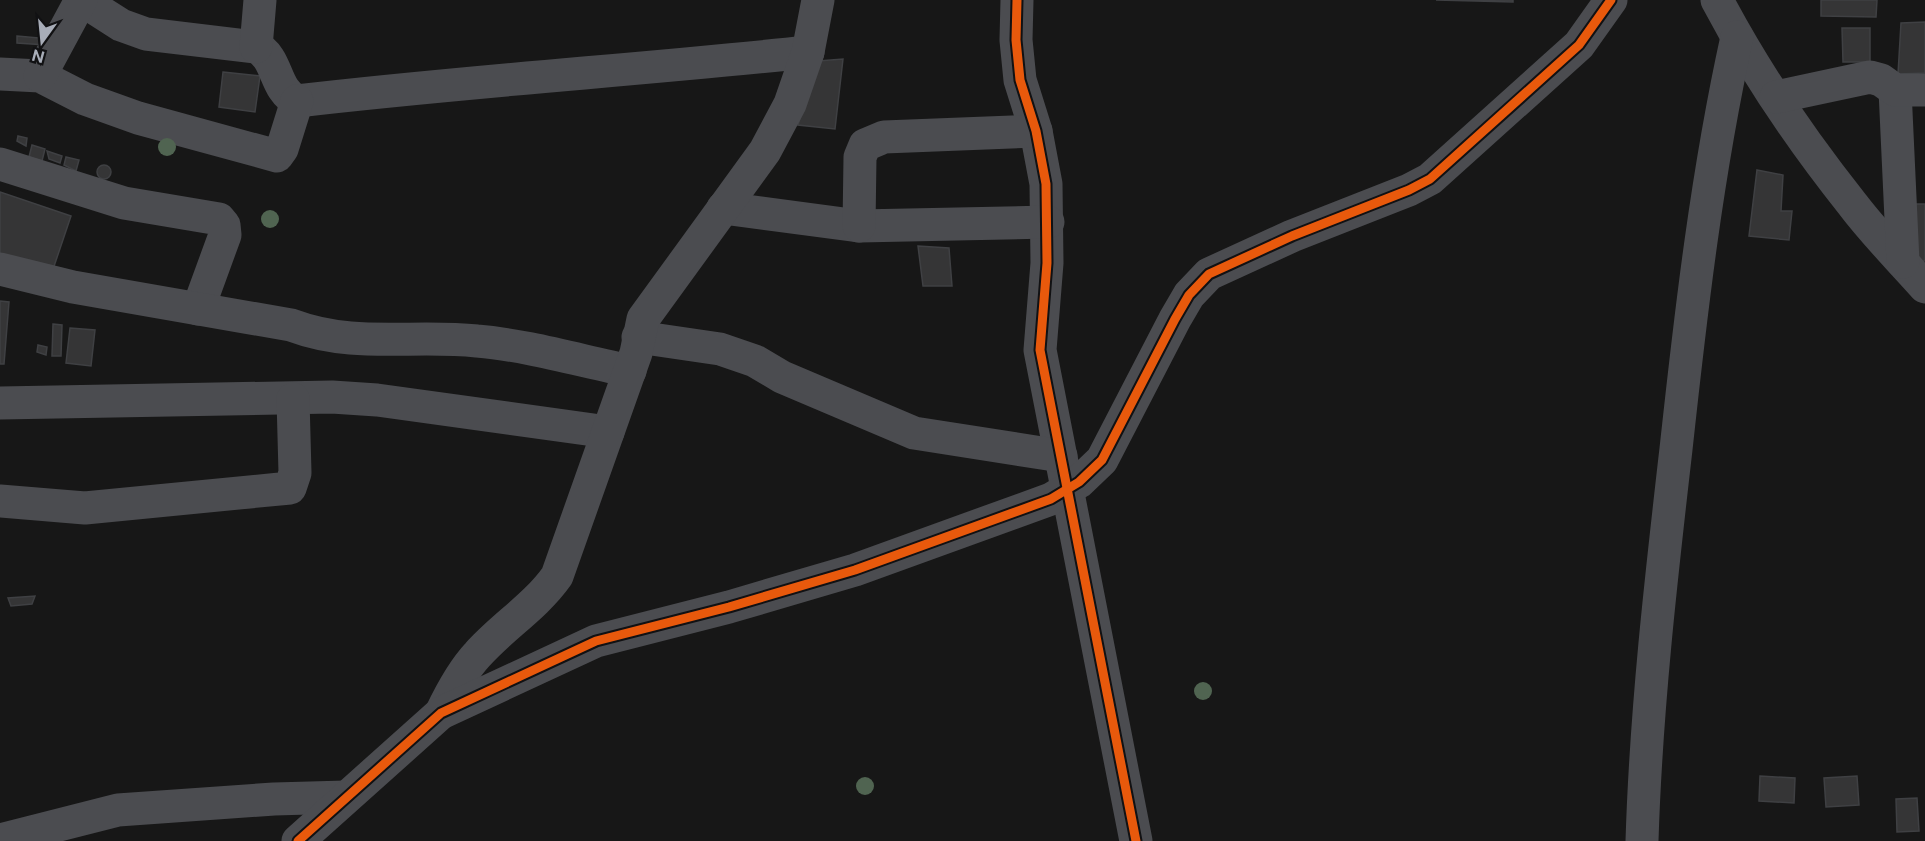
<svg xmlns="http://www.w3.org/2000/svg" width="1925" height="841" font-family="'Public Sans',sans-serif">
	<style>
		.building { fill: #353536; stroke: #3f4043; stroke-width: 1.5 }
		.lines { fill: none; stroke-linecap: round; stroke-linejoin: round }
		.minor { stroke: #4b4c50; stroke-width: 33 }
		.cycleway-casing { stroke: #111113; stroke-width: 13 }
		.cycleway { stroke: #e8590c; stroke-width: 9 }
		.tree { fill: #506451 }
	</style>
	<rect width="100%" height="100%" fill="#171717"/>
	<g class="building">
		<polygon points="1436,0 1513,0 1513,2"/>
		<polygon points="1821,0 1877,0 1876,17 1821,16"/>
		<polygon points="1925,22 1925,73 1898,74 1901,23"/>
		<polygon points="1842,28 1870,28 1870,62 1843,62"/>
		<polygon points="17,36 51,39 46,45 17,43"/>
		<polygon points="843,59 835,129 798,125 818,61"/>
		<polygon points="223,72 260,76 255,112 219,107"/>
		<polygon points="18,136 27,138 26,146 17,141"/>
		<polygon points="32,145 45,149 42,161 29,157"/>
		<polygon points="47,151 62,156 60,163 49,159"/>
		<polygon points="66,157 79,160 76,171 64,165"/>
		<circle cx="104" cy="172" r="7"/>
		<polygon points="1757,170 1783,175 1781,211 1792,211 1789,240 1749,236"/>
		<polygon points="0,192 71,216 46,290 0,274"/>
		<polygon points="1912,204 1925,204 1925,261 1913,261"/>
		<polygon points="918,246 949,248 952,286 923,286"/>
		<polygon points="0,301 9,302 4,364 0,364"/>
		<polygon points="53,324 62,325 61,356 52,356"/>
		<polygon points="70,328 95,330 91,366 66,363"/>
		<polygon points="38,345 47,347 46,355 37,352"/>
		<polygon points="35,596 32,604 11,606 8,598"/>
		<polygon points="1760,776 1795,778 1794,803 1759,801"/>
		<polygon points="1857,776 1859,805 1826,807 1824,778"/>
		<polygon points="1917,798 1919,831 1897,832 1896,799"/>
	</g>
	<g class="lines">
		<g class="minor">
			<path d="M 82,0 L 121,25 L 146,34 L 256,47 C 279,58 273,89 297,101 C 467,81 638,70 808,52"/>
			<polyline points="1017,0 1016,40 1020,80 1036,131 1046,184 1047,263 1040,350 1136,841"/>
			<path d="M 1717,0 C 1755,72 1802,141 1853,205 C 1875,234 1901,260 1925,287"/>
			<polyline points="256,47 260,0"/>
			<polyline points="0,74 40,76 85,99 138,118 277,156 282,149 297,101"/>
			<polyline points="40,76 81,0"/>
			<polyline points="1895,90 1903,262"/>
			<polyline points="1776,97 1870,77 1881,80 1895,90 1925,90"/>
			<polyline points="0,164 124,203 219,219 224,225 225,235 198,309"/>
			<polyline points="723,208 859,226 1048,222"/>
			<polyline points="859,226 860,157 865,145 884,137 1036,131"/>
			<path d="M 0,269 L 73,287 L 291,325 C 355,349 411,334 477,341 C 526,345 581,361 630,371"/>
			<polyline points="638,337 720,349 755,361 782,377 914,433 1061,456"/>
			<polyline points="0,403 332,397 377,400 608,432"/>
			<polyline points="0,501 85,508 290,488 295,473 293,399"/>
			<path d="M 441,713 C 451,692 462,671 478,654 C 503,626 535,607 557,576 L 636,353 L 643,319 L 765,151 L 790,104 L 808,52 L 818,0"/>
			<polyline points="0,840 118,810 274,799 346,797"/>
			<polyline points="298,841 441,713 596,641 729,607 855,570 1051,499 1079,482 1102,460 1175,319 1189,295 1209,274 1292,236 1409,190 1430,179 1579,45 1611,0"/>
			<path d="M 1642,841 C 1646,710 1661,579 1676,449 C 1691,311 1707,173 1737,37"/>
		</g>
		<defs>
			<g id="cycleway">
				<polyline points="1017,0 1016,40 1020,80 1036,131 1046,184 1047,263 1040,350 1136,841"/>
				<polyline points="298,841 441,713 596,641 729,607 855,570 1051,499 1079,482 1102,460 1175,319 1189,295 1209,274 1292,236 1409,190 1430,179 1579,45 1611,0"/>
			</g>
		</defs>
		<use href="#cycleway" class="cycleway-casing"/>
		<use href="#cycleway" class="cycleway"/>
	</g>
	<g class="tree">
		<circle cx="167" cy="147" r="9"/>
		<circle cx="270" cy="219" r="9"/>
		<circle cx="1203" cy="691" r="9"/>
		<circle cx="865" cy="786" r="9"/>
	</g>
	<g transform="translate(42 42) rotate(195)" stroke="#111113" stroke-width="4.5" paint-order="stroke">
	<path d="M0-4.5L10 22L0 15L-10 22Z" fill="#a8adb8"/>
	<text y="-9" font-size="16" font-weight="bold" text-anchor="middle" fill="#a8adb8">N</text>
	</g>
</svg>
